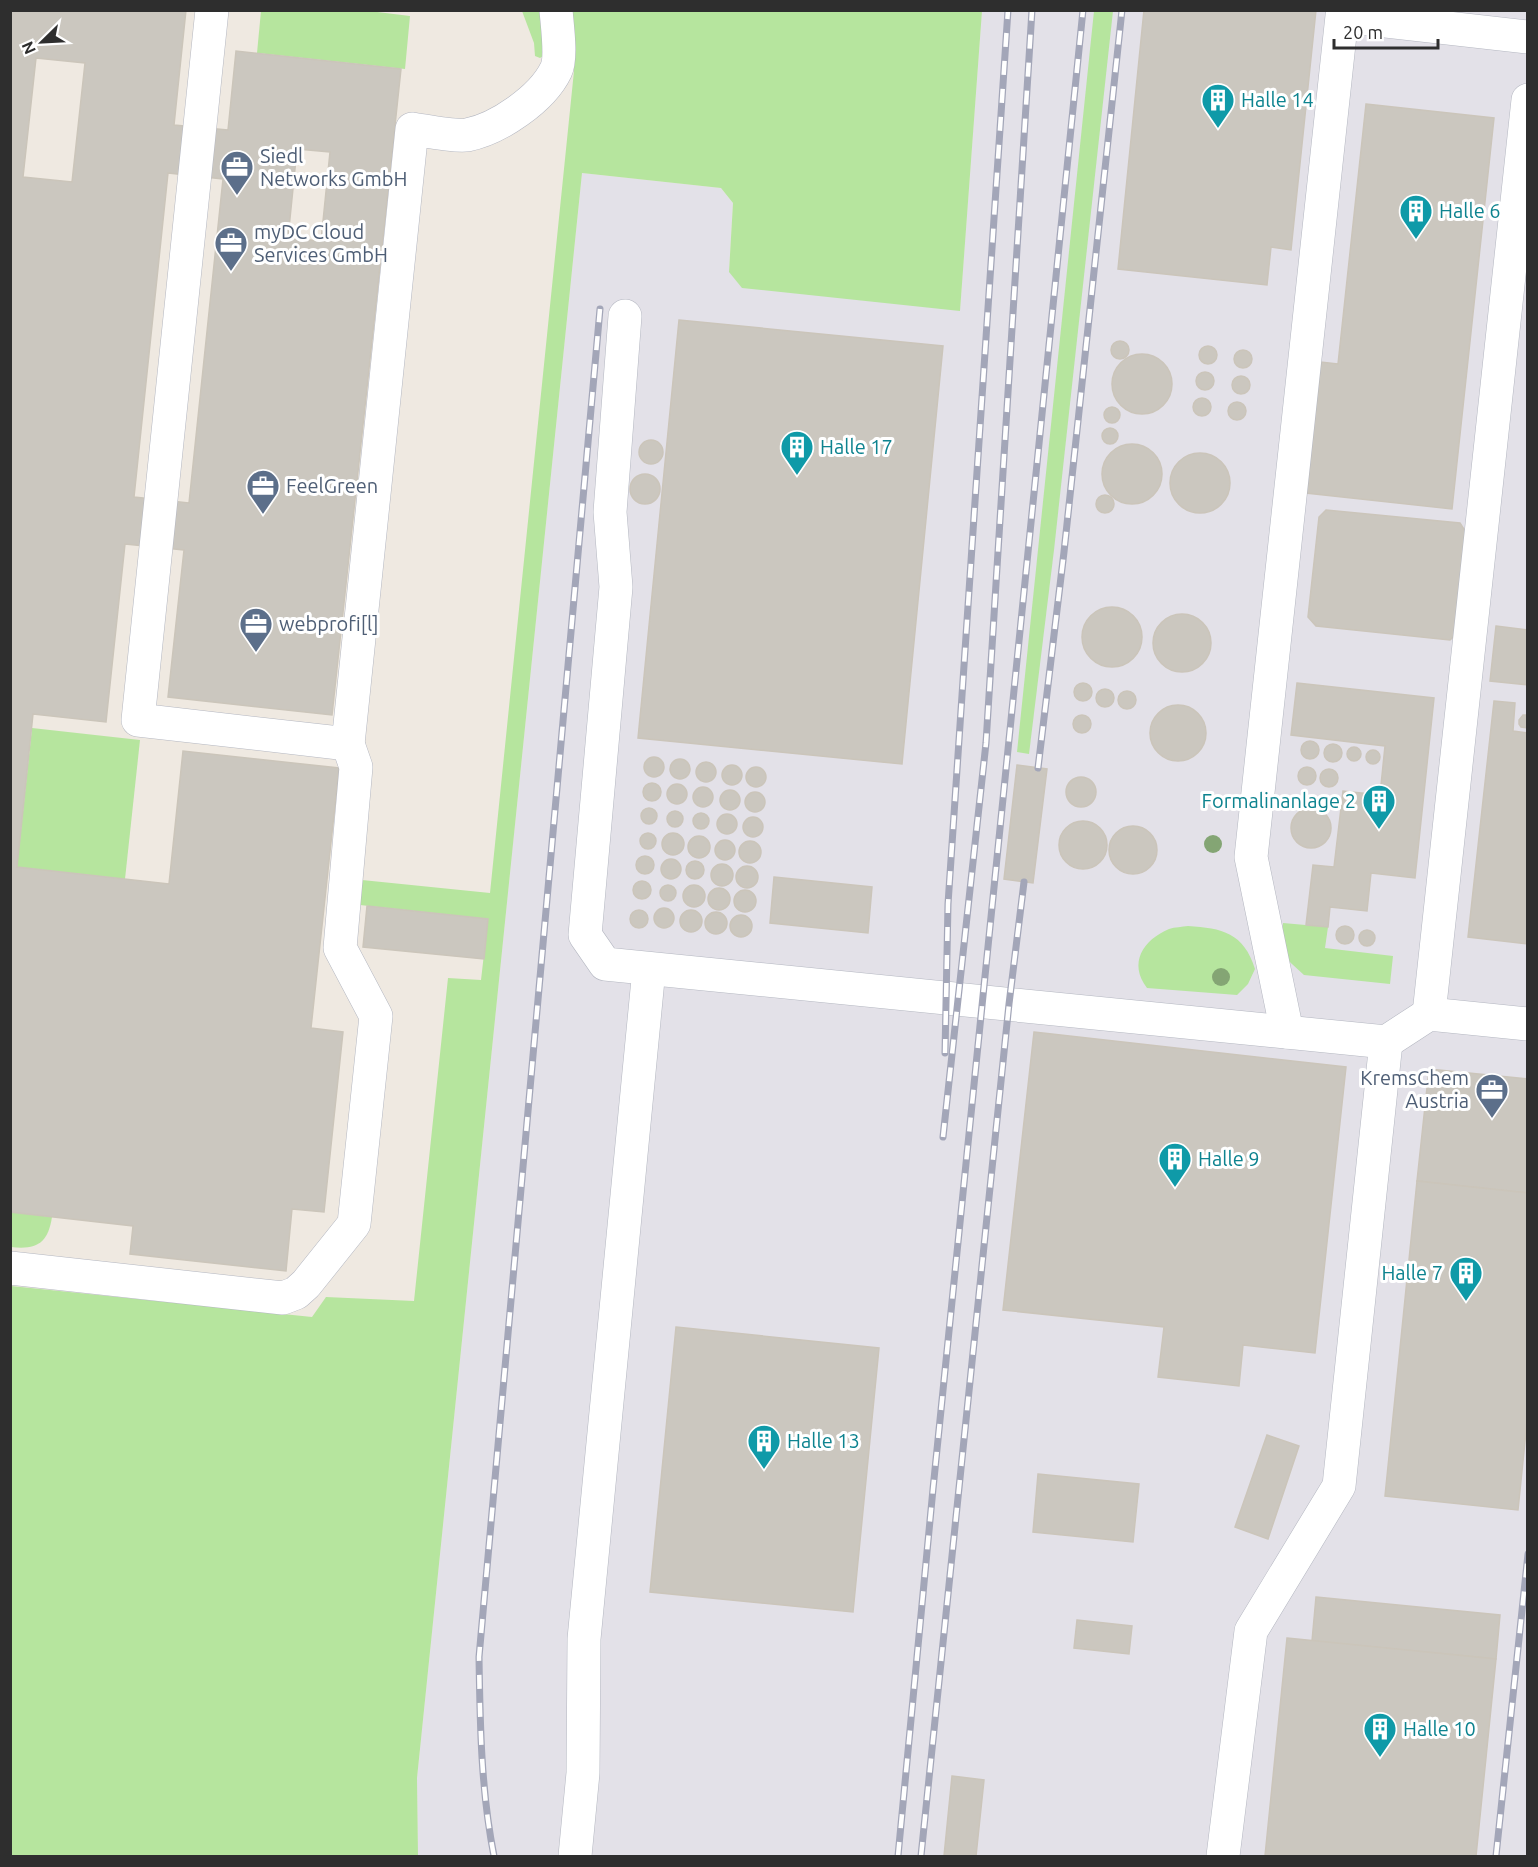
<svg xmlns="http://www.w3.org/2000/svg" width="1538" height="1867" font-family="Ubuntu,sans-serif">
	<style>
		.industrial { fill: #e3e1e8 }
		.green { fill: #b6e59e }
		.building { fill: #cbc7bf; stroke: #cbc5ba; stroke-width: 1.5; fill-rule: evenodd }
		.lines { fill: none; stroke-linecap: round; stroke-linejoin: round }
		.minor-casing { stroke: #b4b7c1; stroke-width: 34 }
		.minor { stroke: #fff; stroke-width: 33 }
		.rail-casing { stroke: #a3a6b8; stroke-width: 7 }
		.rail { stroke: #fff; stroke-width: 4.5; stroke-dasharray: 14; stroke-linecap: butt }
		.tree { fill: #84a574 }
		.labels { text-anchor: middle; stroke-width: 6; stroke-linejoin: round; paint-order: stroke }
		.culture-label { font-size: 20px; fill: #0d838f; stroke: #fff; text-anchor: start }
		.service-label { font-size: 20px; fill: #4e5e75; stroke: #fff; text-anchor: start }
	</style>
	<rect width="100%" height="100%" fill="#efe9e1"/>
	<polygon class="industrial" points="982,11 1527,11 1527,1856 418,1856 417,1778 582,173 721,188 733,203 729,272 960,310"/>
	<g class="green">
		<polygon points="361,10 410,16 405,69 257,53 261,11"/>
		<polygon points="522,11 542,11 543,56 540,58 535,56 534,43"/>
		<polygon points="569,11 982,11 960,311 742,288 729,272 733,203 721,188 582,173 417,1778 418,1856 11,1856 11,1286 312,1317 326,1297 414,1301 448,978 481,980 488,919 360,905 362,880 490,893 574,71"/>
		<polygon points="1094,11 1113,11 1054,550 1029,754 1017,752"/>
		<polygon points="32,728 140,740 125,879 17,867"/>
		<polygon points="1283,923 1328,927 1325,948 1393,956 1390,984 1304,975 1280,953"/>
		<path d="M 1188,926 C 1222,928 1244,933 1255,969 L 1248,984 L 1237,995 L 1147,988 C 1128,963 1143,940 1169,929 C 1175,927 1182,927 1188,926 Z"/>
		<path d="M 11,1212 L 52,1217 C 48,1243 37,1250 11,1247 Z"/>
	</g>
	<g class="building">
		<path d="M 10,10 L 186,10 L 174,125 L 228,130 L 236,51 L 401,69 L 332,715 L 168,697 L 184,550 L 125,544 L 106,722 L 33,714 L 17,867 L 169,884 L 183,751 L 339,768 L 311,1028 L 343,1032 L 324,1212 L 292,1209 L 286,1271 L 130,1254 L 133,1226 L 10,1212 ZM 36,58 L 85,63 L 72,182 L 23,177 ZM 297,149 L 330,152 L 321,241 L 288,238 ZM 168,173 L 223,179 L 189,503 L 134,497 Z"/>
		<polygon points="1144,10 1316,10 1291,250 1271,247 1267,285 1118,269"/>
		<polygon points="1366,104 1494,118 1452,509 1306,493 1321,362 1338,364"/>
		<polygon points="679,320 943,346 902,764 638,738"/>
		<circle cx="1120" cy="350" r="9"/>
		<circle cx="1208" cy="355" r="9"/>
		<circle cx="1243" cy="359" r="9"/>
		<circle cx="1142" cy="384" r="30"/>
		<circle cx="1205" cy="381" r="9"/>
		<circle cx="1241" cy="385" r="9"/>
		<circle cx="1202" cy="407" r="9"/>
		<circle cx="1237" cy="411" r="9"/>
		<circle cx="1112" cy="415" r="8"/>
		<circle cx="1110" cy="436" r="8"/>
		<circle cx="651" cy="452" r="12"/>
		<circle cx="1132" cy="474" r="30"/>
		<circle cx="1200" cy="483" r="30"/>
		<circle cx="645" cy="489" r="15"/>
		<circle cx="1105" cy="504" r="9"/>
		<polygon points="1326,510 1460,523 1467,534 1459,632 1450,640 1316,626 1308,617 1319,517"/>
		<circle cx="1112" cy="637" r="30"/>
		<circle cx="1182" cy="643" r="29"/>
		<polygon points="1496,626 1528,630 1528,685 1490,681"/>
		<polygon points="1297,683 1434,698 1415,878 1371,873 1367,911 1330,907 1328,927 1306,925 1313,865 1334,867 1343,791 1380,795 1385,746 1291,735"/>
		<circle cx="1083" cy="692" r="9"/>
		<circle cx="1105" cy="698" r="9"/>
		<circle cx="1127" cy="700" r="9"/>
		<polygon points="1494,701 1515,703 1513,731 1528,733 1528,944 1468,937"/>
		<circle cx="1178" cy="733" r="28"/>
		<polygon points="1523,715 1528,715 1528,728 1521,727 1519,724 1519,720"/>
		<circle cx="1082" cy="724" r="9"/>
		<circle cx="1310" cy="750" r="9"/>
		<circle cx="1333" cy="753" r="9"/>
		<circle cx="1354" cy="754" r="7"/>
		<circle cx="1373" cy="757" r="7"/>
		<circle cx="654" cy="767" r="10"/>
		<circle cx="680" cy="769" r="10"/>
		<circle cx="706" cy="772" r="10"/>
		<circle cx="732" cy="775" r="10"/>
		<polygon points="1017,765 1047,769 1033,883 1004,879"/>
		<circle cx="756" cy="777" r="10"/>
		<circle cx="1307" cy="776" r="9"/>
		<circle cx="1329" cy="778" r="9"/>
		<circle cx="1081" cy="792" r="15"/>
		<circle cx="652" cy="792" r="9"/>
		<circle cx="677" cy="794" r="10"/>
		<circle cx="703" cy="797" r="10"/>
		<circle cx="730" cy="800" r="10"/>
		<circle cx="755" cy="802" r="10"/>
		<circle cx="649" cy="816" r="8"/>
		<circle cx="1311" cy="828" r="20"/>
		<circle cx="675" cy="819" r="8"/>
		<circle cx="701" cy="821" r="8"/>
		<circle cx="727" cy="824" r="10"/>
		<circle cx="753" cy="827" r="10"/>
		<circle cx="1083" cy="845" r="24"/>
		<circle cx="1133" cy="850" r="24"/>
		<circle cx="648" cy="841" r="8"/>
		<circle cx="673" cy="844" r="11"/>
		<circle cx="699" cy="847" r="11"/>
		<circle cx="725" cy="850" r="10"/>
		<circle cx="750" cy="852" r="11"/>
		<circle cx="645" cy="865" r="9"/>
		<circle cx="671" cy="869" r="10"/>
		<circle cx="695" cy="870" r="9"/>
		<circle cx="722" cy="875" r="11"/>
		<circle cx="747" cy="877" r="11"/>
		<polygon points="774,877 872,887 868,933 770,923"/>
		<circle cx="642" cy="890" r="9"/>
		<circle cx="668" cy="893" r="8"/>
		<circle cx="694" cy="896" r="11"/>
		<circle cx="719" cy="899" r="11"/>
		<circle cx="745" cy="901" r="11"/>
		<polygon points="367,906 488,919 484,959 363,947"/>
		<circle cx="664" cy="918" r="10"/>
		<circle cx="639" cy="919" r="9"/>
		<circle cx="691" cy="921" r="11"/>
		<circle cx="716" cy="923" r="11"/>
		<circle cx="741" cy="926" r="11"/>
		<circle cx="1345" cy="935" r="9"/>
		<circle cx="1367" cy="938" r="8"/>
		<polygon points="1034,1032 1346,1067 1315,1353 1243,1345 1239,1386 1158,1377 1164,1327 1003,1310"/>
		<polygon points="1429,1069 1528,1079 1528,1193 1417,1181"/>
		<polygon points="1417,1181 1528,1193 1528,1412 1518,1510 1385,1496"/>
		<polygon points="676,1327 879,1348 853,1612 650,1592"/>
		<polygon points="1267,1435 1299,1446 1268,1539 1235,1527"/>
		<polygon points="1038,1474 1139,1484 1133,1542 1033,1532"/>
		<polygon points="1316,1597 1500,1615 1496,1659 1312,1641"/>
		<polygon points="1077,1620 1132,1626 1129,1654 1074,1648"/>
		<polygon points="1287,1638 1496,1659 1476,1856 1265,1856"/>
		<polygon points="952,1776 984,1780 976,1856 944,1856"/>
	</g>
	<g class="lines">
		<defs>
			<g id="minor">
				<path d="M 212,10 L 138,720 L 348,744 L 412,129 C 426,131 455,137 467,135 C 498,129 542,99 556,70 C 562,58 557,24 556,10"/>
				<polyline points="625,316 610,512 616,587 585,935 605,964 1386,1042 1429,1014 1528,1024"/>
				<polyline points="1429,1014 1528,100"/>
				<polyline points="1287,1032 1251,857 1342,16 1528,37"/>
				<polyline points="10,1268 283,1298 296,1293 306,1284 354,1224 376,1016 340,948 356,767 348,744"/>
				<polyline points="575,1856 583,1773 584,1639 649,969"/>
				<polyline points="1223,1856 1251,1631 1339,1486 1386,1042"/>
			</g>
		</defs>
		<use href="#minor" class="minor-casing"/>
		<use href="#minor" class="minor"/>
		<defs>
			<g id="rail">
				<polyline points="1038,768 1064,552 1122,10"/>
				<polyline points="945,1053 948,904 1008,10"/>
				<polyline points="943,1137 986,743 1032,10"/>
				<path d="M 494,1856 C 481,1791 480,1724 479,1657 L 600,309"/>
				<polyline points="898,1856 933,1489 1083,10"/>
				<polyline points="921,1856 1009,1004 1024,882"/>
				<polyline points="1496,1856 1528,1554"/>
			</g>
		</defs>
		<use href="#rail" class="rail-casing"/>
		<use href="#rail" class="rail"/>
	</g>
	<g class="tree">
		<circle cx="1213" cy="844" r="9"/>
		<circle cx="1221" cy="977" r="9"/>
	</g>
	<defs>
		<symbol id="building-pin" viewBox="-11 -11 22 30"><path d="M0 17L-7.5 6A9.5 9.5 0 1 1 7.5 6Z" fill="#0f9aa8" stroke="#fff"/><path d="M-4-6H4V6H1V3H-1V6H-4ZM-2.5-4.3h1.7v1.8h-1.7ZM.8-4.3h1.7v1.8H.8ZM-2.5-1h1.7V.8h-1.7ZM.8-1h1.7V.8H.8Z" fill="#fff"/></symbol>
		<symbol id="office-pin" viewBox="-11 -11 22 30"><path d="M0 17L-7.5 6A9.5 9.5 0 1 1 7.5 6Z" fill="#5c6f8a" stroke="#fff"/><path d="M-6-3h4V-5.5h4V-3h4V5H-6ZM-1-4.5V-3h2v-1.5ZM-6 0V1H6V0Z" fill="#fff"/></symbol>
	</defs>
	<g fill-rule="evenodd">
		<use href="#building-pin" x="1199" y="81" width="38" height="52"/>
		<use href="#office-pin" x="218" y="148" width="38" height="52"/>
		<use href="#building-pin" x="1397" y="192" width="38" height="52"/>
		<use href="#office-pin" x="212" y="224" width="38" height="52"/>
		<use href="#building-pin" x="778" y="428" width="38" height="52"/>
		<use href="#office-pin" x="244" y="467" width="38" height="52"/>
		<use href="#office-pin" x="237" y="605" width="38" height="52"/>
		<use href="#building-pin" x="1360" y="782" width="38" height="52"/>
		<use href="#office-pin" x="1473" y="1071" width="38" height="52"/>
		<use href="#building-pin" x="1156" y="1140" width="38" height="52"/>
		<use href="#building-pin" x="1447" y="1254" width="38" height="52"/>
		<use href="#building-pin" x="745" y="1422" width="38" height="52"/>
		<use href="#building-pin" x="1361" y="1710" width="38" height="52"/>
	</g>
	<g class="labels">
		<g class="culture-label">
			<text x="1241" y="107">Halle 14</text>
			<text x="1439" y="218">Halle 6</text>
			<text x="820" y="454">Halle 17</text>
			<text x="1356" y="808" text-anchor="end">Formalinanlage 2</text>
			<text x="1198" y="1166">Halle 9</text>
			<text x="1443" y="1280" text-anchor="end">Halle 7</text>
			<text x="787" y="1448">Halle 13</text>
			<text x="1403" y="1736">Halle 10</text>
		</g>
		<g class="service-label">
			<text x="260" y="163">Siedl<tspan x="260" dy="23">Networks GmbH</tspan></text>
			<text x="254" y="239">myDC Cloud<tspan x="254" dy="23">Services GmbH</tspan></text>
			<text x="286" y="493">FeelGreen</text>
			<text x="279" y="631">webprofi[l]</text>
			<text x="1469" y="1085" text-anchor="end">KremsChem<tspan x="1469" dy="23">Austria</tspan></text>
		</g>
	</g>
	<rect width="1538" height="1867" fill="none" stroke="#2e2e2e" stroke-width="24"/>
	<g transform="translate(42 42) rotate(246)" stroke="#ffffff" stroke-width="4.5" paint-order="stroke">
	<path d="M0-4.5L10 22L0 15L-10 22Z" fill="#2e2e2e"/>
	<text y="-9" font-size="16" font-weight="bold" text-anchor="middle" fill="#2e2e2e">N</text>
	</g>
	<path d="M1334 39v9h104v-9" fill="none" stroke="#2e2e2e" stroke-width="3"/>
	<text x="1343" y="39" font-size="18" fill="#2e2e2e" stroke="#ffffff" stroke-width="4.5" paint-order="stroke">20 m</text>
</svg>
